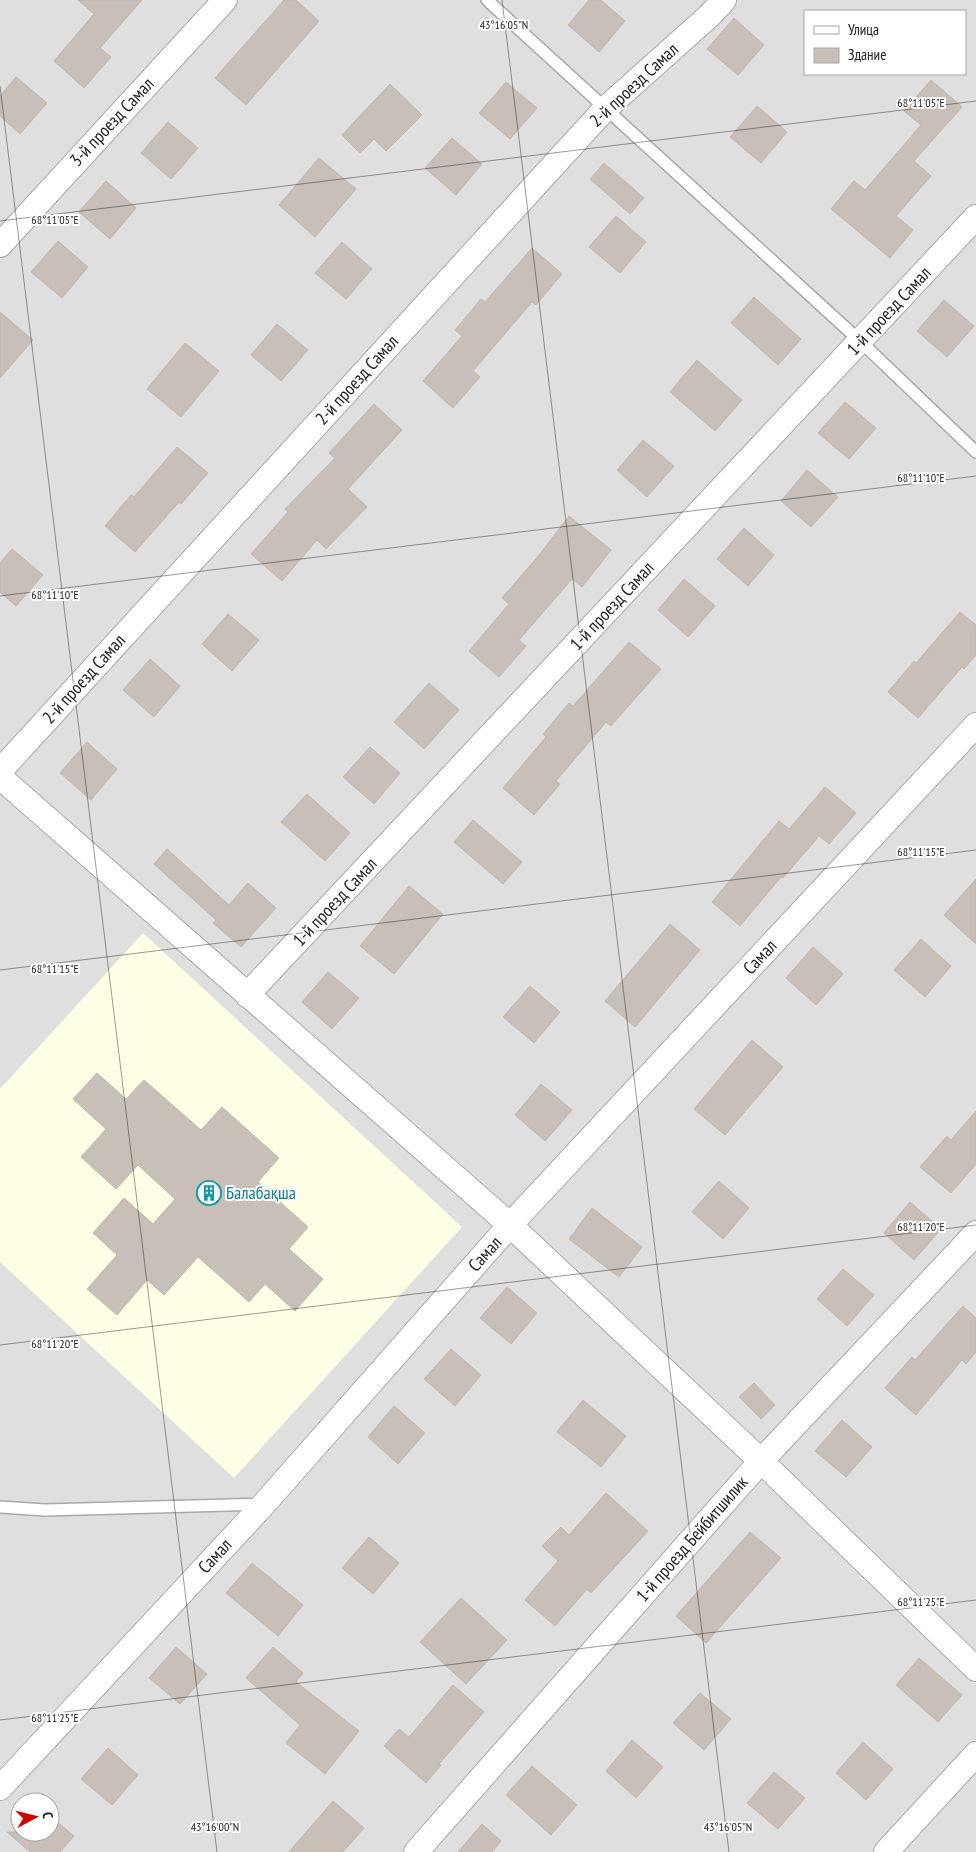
<svg xmlns="http://www.w3.org/2000/svg" width="976" height="1852" font-family="'PT Sans Narrow',sans-serif">
	<style>
		.residential { fill: #e0dfdf; fill-rule: evenodd }
		.education { fill: #ffffe5 }
		.building { fill: #c7bfb8; stroke: #c4b6ab }
		.lines { fill: none; stroke-linecap: round; stroke-linejoin: round }
		.lane-casing { stroke: #a9a9a9; stroke-width: 14 }
		.street-casing { stroke: #a9a9a9; stroke-width: 26 }
		.lane { stroke: #fff; stroke-width: 11 }
		.street { stroke: #fff; stroke-width: 24 }
		.ticks { fill: none; stroke: #222; stroke-width: 1; stroke-opacity: 0.45 }
		.labels { text-anchor: middle; stroke-width: 4; stroke-linejoin: round; paint-order: stroke }
		.street-label { font-size: 18px; fill: #222; stroke: #fff }
		.culture-label { font-size: 18px; fill: #0d838f; stroke: #fff; text-anchor: start }
		.ticks-label { font-size: 12px; text-anchor: middle; fill: #222; stroke: #fff; stroke-width: 4; stroke-linejoin: round; paint-order: stroke }
	</style>
	<rect width="100%" height="100%" fill="#f2efe9"/>
	<path class="residential" d="M 0,0 L 976,0 L 976,1852 L 0,1852 ZM 805,11 L 965,11 L 965,74 L 805,74 ZM 20,1802 L 50,1802 L 50,1832 L 20,1832 Z"/>
	<polygon class="education" points="143,933 462,1227 234,1478 0,1262 0,1089"/>
	<g class="building">
		<polygon points="78,0 142,0 100,48 111,57 84,88 54,61 94,14"/>
		<polygon points="284,0 296,0 319,21 246,105 215,78"/>
		<polygon points="589,0 601,0 625,21 599,52 568,25"/>
		<polygon points="734,18 764,45 738,75 707,49"/>
		<polygon points="16,77 47,103 20,134 0,116 0,96"/>
		<polygon points="931,80 962,107 914,161 931,176 896,216 913,230 890,258 831,209 854,181 865,190 921,125 904,111"/>
		<polygon points="506,82 537,108 510,139 479,113"/>
		<polygon points="390,84 422,115 386,151 374,139 360,153 342,135"/>
		<polygon points="757,106 787,132 761,163 730,137"/>
		<polygon points="168,122 198,148 171,179 141,153"/>
		<polygon points="452,138 482,164 456,195 425,168"/>
		<polygon points="319,158 356,189 315,237 279,205"/>
		<polygon points="604,163 644,198 630,214 590,179"/>
		<polygon points="106,181 136,208 110,239 79,212"/>
		<polygon points="616,216 646,242 620,273 589,247"/>
		<polygon points="58,241 88,267 62,298 31,272"/>
		<polygon points="342,242 372,269 346,299 315,273"/>
		<polygon points="532,248 562,274 536,305 532,302 473,371 480,377 453,408 423,381 462,336 455,330 481,299 485,302"/>
		<polygon points="754,297 801,339 778,365 731,323"/>
		<polygon points="944,300 974,326 947,357 917,331"/>
		<polygon points="0,312 33,340 0,378"/>
		<polygon points="277,324 308,350 281,381 251,355"/>
		<polygon points="185,343 219,371 181,417 147,389"/>
		<polygon points="697,360 742,400 715,431 670,392"/>
		<polygon points="845,402 876,428 849,459 818,433"/>
		<polygon points="374,404 402,430 348,489 367,507 326,549 317,540 282,581 251,554 288,512 285,509 335,458 329,453"/>
		<polygon points="643,440 674,466 647,497 617,470"/>
		<polygon points="177,447 208,473 181,504 179,502 135,552 105,526 131,495 134,497"/>
		<polygon points="807,470 838,497 811,527 781,501"/>
		<polygon points="569,516 611,550 582,587 572,579 519,640 526,646 499,677 469,651 509,604 502,598 540,554"/>
		<polygon points="744,528 774,555 748,586 717,559"/>
		<polygon points="12,549 43,575 16,606 0,592 0,563"/>
		<polygon points="684,579 715,606 688,637 658,610"/>
		<polygon points="960,612 976,625 976,655 964,669 962,667 918,718 888,692 914,661 916,663"/>
		<polygon points="228,614 259,640 232,671 202,644"/>
		<polygon points="629,642 661,669 611,726 606,722 556,781 560,784 534,815 503,788 546,737 543,734 569,703 573,706"/>
		<polygon points="150,659 180,686 154,717 123,690"/>
		<polygon points="429,683 459,710 424,749 394,722"/>
		<polygon points="87,742 117,769 91,800 60,773"/>
		<polygon points="370,747 400,773 374,804 343,777"/>
		<polygon points="825,787 856,813 829,844 819,836 783,878 781,877 740,926 712,902 779,821 789,829"/>
		<polygon points="307,794 350,833 325,861 281,822"/>
		<polygon points="473,820 522,862 503,884 454,842"/>
		<polygon points="167,849 229,905 248,883 276,908 241,947 213,923 216,920 154,864"/>
		<polygon points="976,879 976,944 944,915"/>
		<polygon points="409,886 443,914 394,974 360,946"/>
		<polygon points="670,924 700,950 635,1027 605,1001"/>
		<polygon points="921,939 951,966 925,997 894,970"/>
		<polygon points="813,947 843,974 816,1005 786,978"/>
		<polygon points="328,972 359,998 332,1029 302,1002"/>
		<polygon points="530,986 560,1012 534,1043 503,1017"/>
		<polygon points="752,1040 783,1067 725,1135 694,1109"/>
		<polygon points="97,1073 126,1099 144,1080 201,1130 222,1107 279,1158 258,1182 308,1227 289,1249 323,1279 295,1311 265,1284 249,1302 198,1257 164,1295 147,1280 117,1315 87,1289 117,1255 93,1233 124,1198 153,1224 175,1199 138,1165 116,1189 81,1157 106,1129 73,1099"/>
		<polygon points="541,1084 572,1110 545,1141 515,1115"/>
		<polygon points="976,1111 976,1164 951,1193 920,1167 947,1136 951,1140"/>
		<polygon points="719,1181 749,1208 723,1239 692,1212"/>
		<polygon points="910,1202 941,1229 914,1260 884,1233"/>
		<polygon points="592,1208 642,1247 619,1277 569,1239"/>
		<polygon points="843,1269 874,1295 847,1326 817,1299"/>
		<polygon points="507,1287 537,1313 511,1344 480,1318"/>
		<polygon points="963,1306 976,1318 976,1352 966,1364 962,1360 916,1415 885,1388 912,1357 915,1360"/>
		<polygon points="451,1349 481,1375 455,1406 424,1379"/>
		<polygon points="754,1383 775,1405 761,1419 739,1397"/>
		<polygon points="583,1400 626,1436 601,1467 557,1432"/>
		<polygon points="394,1406 425,1433 398,1464 368,1437"/>
		<polygon points="842,1420 872,1447 846,1477 815,1451"/>
		<polygon points="606,1493 648,1531 591,1593 587,1589 555,1626 525,1600 558,1561 542,1546 561,1527 569,1535"/>
		<polygon points="750,1532 781,1558 706,1643 676,1616"/>
		<polygon points="369,1537 399,1563 373,1594 342,1568"/>
		<polygon points="252,1563 303,1605 278,1636 226,1593"/>
		<polygon points="461,1598 507,1640 466,1684 420,1642"/>
		<polygon points="176,1647 207,1674 180,1704 149,1678"/>
		<polygon points="273,1647 303,1673 296,1682 359,1731 325,1774 286,1743 300,1725 246,1678"/>
		<polygon points="919,1658 962,1695 938,1722 896,1685"/>
		<polygon points="453,1685 484,1712 439,1764 441,1765 426,1783 384,1746 399,1729 409,1737"/>
		<polygon points="700,1693 731,1719 704,1750 673,1723"/>
		<polygon points="632,1740 663,1767 636,1798 606,1771"/>
		<polygon points="863,1742 893,1769 866,1800 836,1773"/>
		<polygon points="108,1748 138,1775 112,1805 81,1779"/>
		<polygon points="532,1766 577,1805 551,1835 506,1795"/>
		<polygon points="774,1772 805,1798 778,1829 747,1803"/>
		<polygon points="333,1801 364,1828 343,1852 289,1852"/>
		<polygon points="50,1816 74,1836 60,1852 30,1852 7,1832 50,1832"/>
		<polygon points="482,1824 501,1841 492,1852 458,1852"/>
	</g>
	<g class="lines">
		<defs>
			<g id="lane">
				<polyline points="487,0 860,341 976,452"/>
				<polyline points="0,1507 45,1510 262,1504"/>
			</g>
			<g id="street">
				<polyline points="0,245 225,0"/>
				<polyline points="0,771 605,109 709,16 724,0"/>
				<polyline points="0,777 510,1225 761,1461 976,1669"/>
				<polyline points="247,995 976,217"/>
				<polyline points="0,1788 264,1504 510,1225 976,725"/>
				<polyline points="416,1852 761,1461 976,1233"/>
				<polyline points="886,1852 976,1754"/>
			</g>
		</defs>
		<use href="#lane" class="lane-casing"/>
		<use href="#street" class="street-casing"/>
		<use href="#lane" class="lane"/>
		<use href="#street" class="street"/>
	</g>
	<path class="ticks" d="M 502,0 L 729,1852M 0,86 L 217,1852M 0,221 L 976,101M 0,596 L 976,476M 0,970 L 976,850M 0,1345 L 976,1225M 0,1720 L 976,1600"/>
	<defs>
		<symbol id="building-ring" viewBox="-11 -11 22 22"><circle r="9.5" fill="#fff" stroke="#0f9aa8" stroke-width="1.5"/><path d="M-4-6H4V6H1V3H-1V6H-4ZM-2.5-4.3h1.7v1.8h-1.7ZM.8-4.3h1.7v1.8H.8ZM-2.5-1h1.7V.8h-1.7ZM.8-1h1.7V.8H.8Z" fill="#0f9aa8"/></symbol>
	</defs>
	<g fill-rule="evenodd">
		<use href="#building-ring" x="195" y="1179" width="28" height="28"/>
	</g>
	<g class="labels">
		<g class="street-label">
			<text transform="translate(634 85) rotate(-43)" y="6">2-й проезд Самал</text>
			<text transform="translate(112 122) rotate(-47)" y="6">3-й проезд Самал</text>
			<text transform="translate(889 311) rotate(-47)" y="6">1-й проезд Самал</text>
			<text transform="translate(357 380) rotate(-48)" y="6">2-й проезд Самал</text>
			<text transform="translate(612 606) rotate(-47)" y="6">1-й проезд Самал</text>
			<text transform="translate(84 679) rotate(-48)" y="6">2-й проезд Самал</text>
			<text transform="translate(335 902) rotate(-47)" y="6">1-й проезд Самал</text>
			<text transform="translate(760 957) rotate(-47)" y="6">Самал</text>
			<text transform="translate(485 1254) rotate(-48)" y="6">Самал</text>
			<text transform="translate(692 1539) rotate(-49)" y="6">1-й проезд Бейбитшилик</text>
			<text transform="translate(215 1556) rotate(-47)" y="6">Самал</text>
		</g>
		<g class="culture-label">
			<text x="226" y="1199">Балабақша</text>
		</g>
	</g>
	<g class="ticks-label">
		<text x="504" y="29">43°16'05"N</text>
		<text x="921" y="107">68°11'05"E</text>
		<text x="55" y="224">68°11'05"E</text>
		<text x="921" y="482">68°11'10"E</text>
		<text x="55" y="599">68°11'10"E</text>
		<text x="921" y="856">68°11'15"E</text>
		<text x="55" y="973">68°11'15"E</text>
		<text x="921" y="1231">68°11'20"E</text>
		<text x="55" y="1348">68°11'20"E</text>
		<text x="921" y="1606">68°11'25"E</text>
		<text x="55" y="1722">68°11'25"E</text>
		<text x="215" y="1831">43°16'00"N</text>
		<text x="728" y="1831">43°16'05"N</text>
	</g>
	<rect x="804" y="10" width="162" height="65" fill="#ffffff" stroke="#a7a7a7"/>
	<rect x="814" y="26" width="25" height="8" fill="#ffffff" stroke="#a7a7a7"/>
	<text x="848" y="35" font-size="15" fill="#222222">Улица</text>
	<rect x="814" y="48" width="25" height="15" fill="#c7bfb8" stroke="#a7a7a7"/>
	<text x="848" y="60" font-size="15" fill="#222222">Здание</text>
	<g transform="translate(35 1817) rotate(83)"><circle r="24" fill="#ffffff" stroke="#a7a7a7"/>
	<path d="M0-4L9 19L0 12L-9 19Z" fill="#d40000"/>
	<text y="-8" font-size="14" font-weight="bold" text-anchor="middle" fill="#222222">С</text>
	</g>
</svg>
